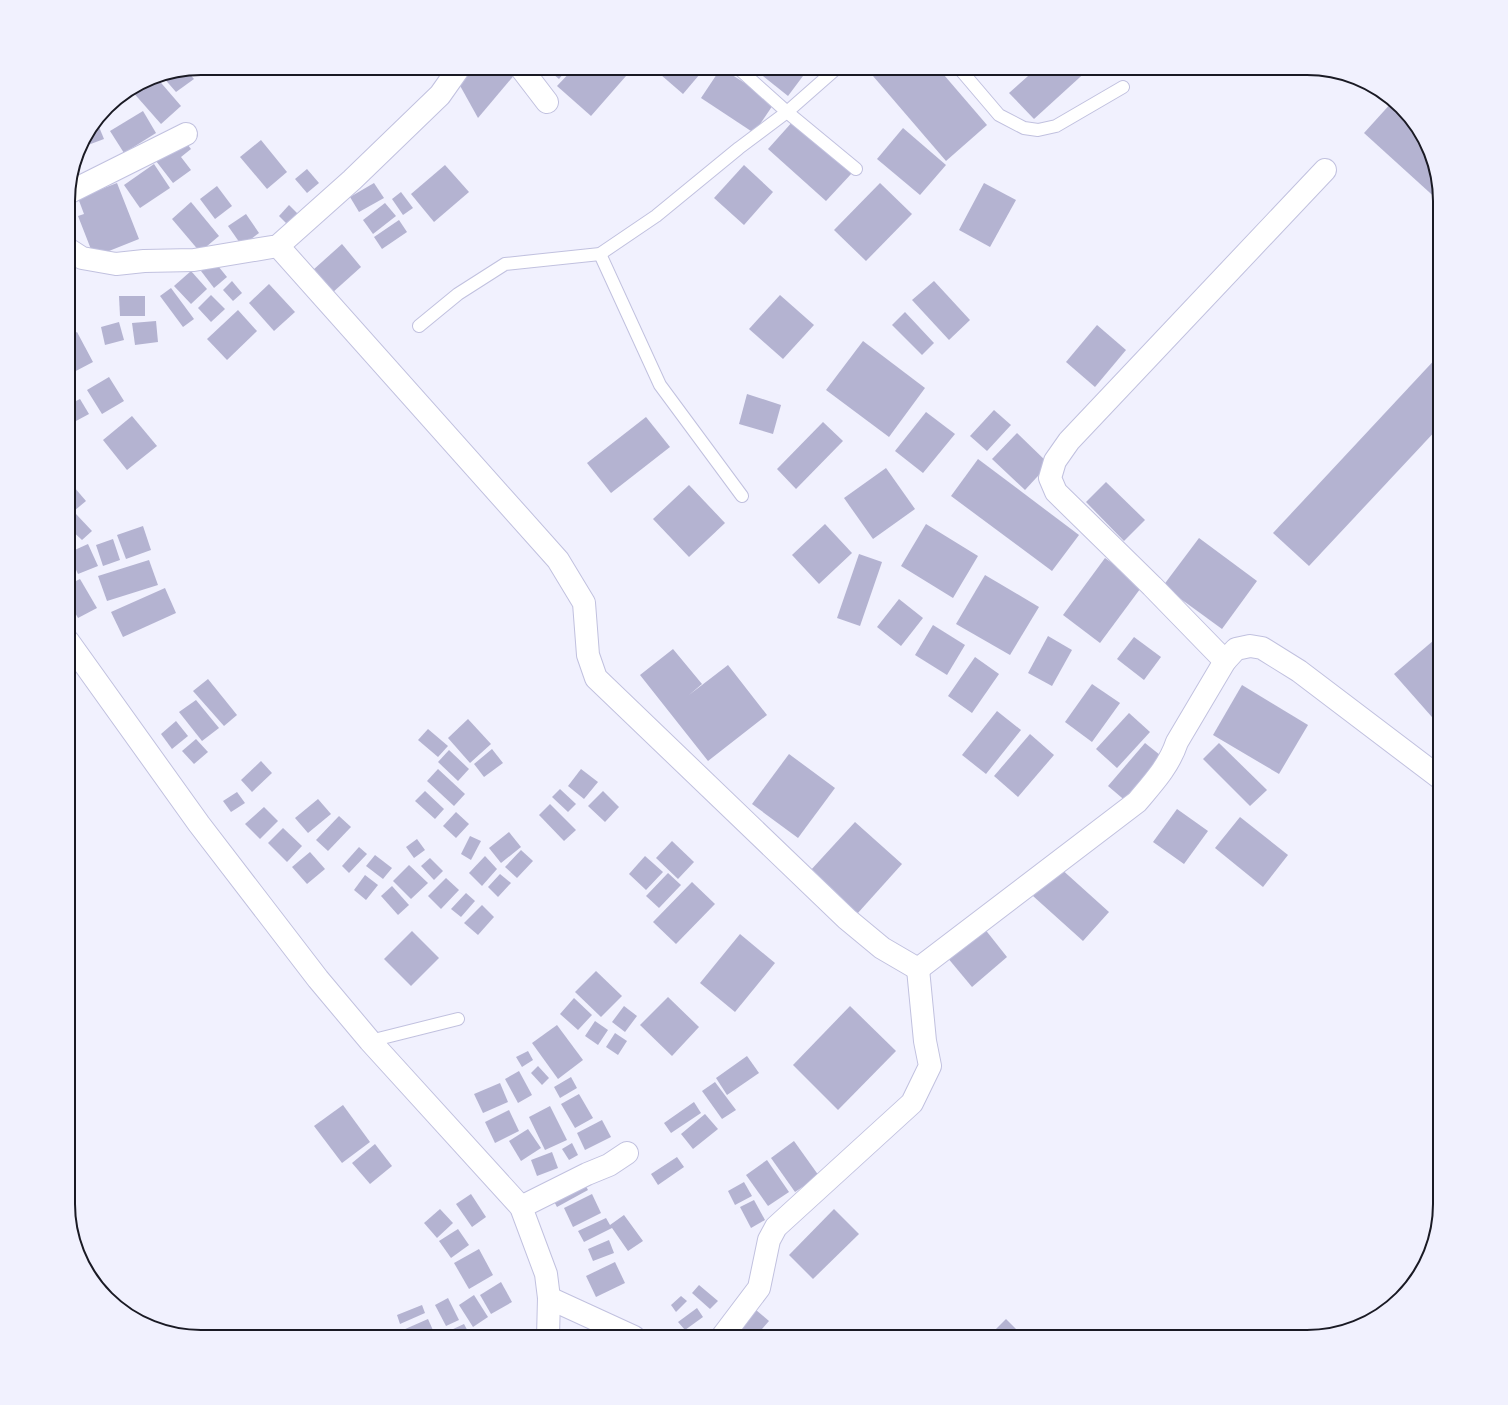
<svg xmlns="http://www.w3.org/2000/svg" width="1508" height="1405" font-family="'Space Grotesk',sans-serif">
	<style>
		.building { fill: #b4b3d1 }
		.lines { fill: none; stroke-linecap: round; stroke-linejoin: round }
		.service-casing { stroke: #c1c1df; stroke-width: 14 }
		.minor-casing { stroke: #c1c1df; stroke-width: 24 }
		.service { stroke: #fff; stroke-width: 12 }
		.minor { stroke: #fff; stroke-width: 22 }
		.rim { fill: none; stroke: #1a1a24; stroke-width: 2 }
	</style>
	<rect width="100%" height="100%" fill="#f1f1fe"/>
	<g class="building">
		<polygon points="470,68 511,68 516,73 478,118 458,82"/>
		<polygon points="546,68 568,68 559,79"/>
		<polygon points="574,68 617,68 626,76 591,116 557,86"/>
		<polygon points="653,68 705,68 683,94"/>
		<polygon points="721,68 775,102 754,133 701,98"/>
		<polygon points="753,68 809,68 788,96"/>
		<polygon points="883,68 938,68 987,125 946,161 873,76"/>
		<polygon points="1037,68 1090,68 1034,119 1009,93"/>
		<polygon points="187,71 194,79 176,92 162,76"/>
		<polygon points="156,77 181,106 161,124 131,90 150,78"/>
		<polygon points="1393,101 1401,107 1430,150 1440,192 1440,202 1364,133"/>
		<polygon points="143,111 156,133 124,153 110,131"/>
		<polygon points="794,120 852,173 826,201 768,149"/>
		<polygon points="97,122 104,139 80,148 82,142"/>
		<polygon points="903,128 946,165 920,195 877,159"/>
		<polygon points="184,140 191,149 181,157 191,170 173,183 156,161"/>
		<polygon points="261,140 287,172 267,189 240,157"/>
		<polygon points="154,164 170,188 140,208 124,185"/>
		<polygon points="445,165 469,192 434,222 411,194"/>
		<polygon points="744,165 773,192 744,225 714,198"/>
		<polygon points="307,169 319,183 307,193 295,179"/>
		<polygon points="117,183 139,239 94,257 78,216 84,214 78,198"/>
		<polygon points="374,183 384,198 359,212 350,197"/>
		<polygon points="880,183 912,214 866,261 834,230"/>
		<polygon points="984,183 1016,200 990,247 959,230"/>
		<polygon points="217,186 232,206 215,219 200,199"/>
		<polygon points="401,192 413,208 403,215 392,199"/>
		<polygon points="191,202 219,236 200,252 172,219"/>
		<polygon points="385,203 396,216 373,234 363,220"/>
		<polygon points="289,205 304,220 294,231 279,216"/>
		<polygon points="246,214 259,233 242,246 228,226"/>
		<polygon points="399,220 407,232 382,249 374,237"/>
		<polygon points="342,244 361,267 332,293 313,270"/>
		<polygon points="214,261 227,277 214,288 201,271"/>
		<polygon points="191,271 207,289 191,304 174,286"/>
		<polygon points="232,281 242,293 233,301 223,290"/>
		<polygon points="934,281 970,320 949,340 912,300"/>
		<polygon points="269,284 295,312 274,331 249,303"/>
		<polygon points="171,288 194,319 183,327 160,296"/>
		<polygon points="211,295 225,309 211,322 198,308"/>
		<polygon points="780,295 814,325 783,359 749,329"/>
		<polygon points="119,296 145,296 145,316 120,316"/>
		<polygon points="238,310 257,331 227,360 207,339"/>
		<polygon points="905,312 934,343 922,355 892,325"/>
		<polygon points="156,321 158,342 135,345 132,323"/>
		<polygon points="119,322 124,340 105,345 101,327"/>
		<polygon points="1097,325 1126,350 1095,387 1066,362"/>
		<polygon points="77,332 93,362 72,373 68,366 68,337"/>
		<polygon points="863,341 925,388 889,437 826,390"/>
		<polygon points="1440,354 1440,426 1309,566 1273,533"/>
		<polygon points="109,377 124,401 102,414 87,390"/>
		<polygon points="747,394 781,405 773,434 739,424"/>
		<polygon points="80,399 89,414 76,421 68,405"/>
		<polygon points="994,410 1011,425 987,451 970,436"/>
		<polygon points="926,412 955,434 923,473 895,451"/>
		<polygon points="132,416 157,446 127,470 103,440"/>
		<polygon points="646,417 670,447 611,493 587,463"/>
		<polygon points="823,422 843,441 796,489 777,469"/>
		<polygon points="1017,433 1049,464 1025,490 992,459"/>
		<polygon points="978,459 1079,535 1052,571 951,496"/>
		<polygon points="886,468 915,509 873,539 844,498"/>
		<polygon points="68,480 86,501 68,516"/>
		<polygon points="1106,482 1145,520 1124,541 1086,502"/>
		<polygon points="689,485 725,523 689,557 653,519"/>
		<polygon points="76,514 92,531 82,540 68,527 68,522"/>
		<polygon points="825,524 852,553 819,584 792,555"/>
		<polygon points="926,524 978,556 953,598 901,566"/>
		<polygon points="143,526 151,550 126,559 117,535"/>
		<polygon points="1199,538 1257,581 1222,629 1163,586"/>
		<polygon points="113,539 120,560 103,566 96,545"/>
		<polygon points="88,544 98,566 78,574 68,553"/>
		<polygon points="859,554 882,562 860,626 837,618"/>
		<polygon points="1105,558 1143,585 1100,643 1063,615"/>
		<polygon points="149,560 158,585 107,601 98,576"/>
		<polygon points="985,575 1039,607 1010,655 956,624"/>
		<polygon points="80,579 97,608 78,618 68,600 68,585"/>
		<polygon points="165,588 176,613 123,637 111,612"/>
		<polygon points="899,599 923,618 901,646 877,627"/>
		<polygon points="933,625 965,645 947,675 915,655"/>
		<polygon points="1440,635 1440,724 1439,725 1394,674"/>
		<polygon points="1048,636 1072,650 1052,686 1028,673"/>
		<polygon points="1134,637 1161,657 1144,680 1117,659"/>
		<polygon points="673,649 702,684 689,695 728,665 767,715 708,761 640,675"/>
		<polygon points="975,657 999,674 972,713 948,696"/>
		<polygon points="208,679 237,715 224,726 193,691"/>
		<polygon points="1092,684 1120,703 1092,742 1065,722"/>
		<polygon points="1242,685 1308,725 1279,774 1213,735"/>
		<polygon points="196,700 219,728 202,741 179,712"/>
		<polygon points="997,711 1021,730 986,774 962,755"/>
		<polygon points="1129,713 1150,732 1117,768 1096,749"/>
		<polygon points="468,719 491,744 470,763 448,738"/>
		<polygon points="176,721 188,736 172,749 161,734"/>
		<polygon points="428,729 448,746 438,757 418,740"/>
		<polygon points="1030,734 1054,755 1018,797 994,776"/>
		<polygon points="196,739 208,752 194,764 182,751"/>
		<polygon points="1145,743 1165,759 1128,803 1108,786"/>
		<polygon points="1219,743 1267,790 1250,806 1203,759"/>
		<polygon points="492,749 503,763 484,777 474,764"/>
		<polygon points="449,750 469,769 458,781 438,762"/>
		<polygon points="789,754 835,788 798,838 752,804"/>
		<polygon points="261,761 272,773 252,792 241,780"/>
		<polygon points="438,769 465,794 454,806 427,781"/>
		<polygon points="581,769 598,782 584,799 568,786"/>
		<polygon points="560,789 576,804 568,812 552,797"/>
		<polygon points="425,791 444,809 435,819 415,801"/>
		<polygon points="603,791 619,807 605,822 588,806"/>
		<polygon points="237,792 245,803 231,812 223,801"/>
		<polygon points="318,799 331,814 308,833 295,818"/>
		<polygon points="550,804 576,830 564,841 539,815"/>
		<polygon points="264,807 278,821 260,839 245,824"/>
		<polygon points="1177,809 1208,831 1184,864 1153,842"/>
		<polygon points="456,812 469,824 456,838 443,826"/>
		<polygon points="339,816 351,827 328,851 316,840"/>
		<polygon points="1240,817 1288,855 1263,887 1215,848"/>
		<polygon points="855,822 902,864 857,914 810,871"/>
		<polygon points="283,828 302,846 287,862 268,843"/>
		<polygon points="509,832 521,847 501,863 489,848"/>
		<polygon points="470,836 481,841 471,860 461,854"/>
		<polygon points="417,839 425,850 414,858 406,847"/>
		<polygon points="672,841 694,862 678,879 656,858"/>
		<polygon points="359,847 367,854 349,873 342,866"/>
		<polygon points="521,850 533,861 517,878 505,867"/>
		<polygon points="310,852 325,869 307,884 292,867"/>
		<polygon points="375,855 392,868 383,879 366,866"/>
		<polygon points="485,856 497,869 482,886 469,873"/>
		<polygon points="645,856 663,872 646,890 629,874"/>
		<polygon points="430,858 443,871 434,880 421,866"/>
		<polygon points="409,865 428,883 411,899 393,881"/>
		<polygon points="1059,867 1109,912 1083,941 1033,896"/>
		<polygon points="668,873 681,885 659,908 646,896"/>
		<polygon points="500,874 511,883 498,897 488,887"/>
		<polygon points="365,875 378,885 366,900 354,890"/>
		<polygon points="446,878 459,890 441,909 428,896"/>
		<polygon points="692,882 715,904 676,944 653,922"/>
		<polygon points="392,886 409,905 398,915 381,896"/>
		<polygon points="466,893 475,901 461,917 451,909"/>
		<polygon points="482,905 494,917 478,935 464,923"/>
		<polygon points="984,928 1007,957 972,987 947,957"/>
		<polygon points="412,931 439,958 411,986 384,959"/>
		<polygon points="740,934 775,963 735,1012 700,983"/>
		<polygon points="596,971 622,996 601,1017 575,992"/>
		<polygon points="668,997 699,1027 672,1056 640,1025"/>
		<polygon points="574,998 592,1015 578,1030 560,1014"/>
		<polygon points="624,1006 637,1016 625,1032 612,1022"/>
		<polygon points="850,1006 896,1051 838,1110 793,1065"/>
		<polygon points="595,1021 608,1030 598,1045 585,1036"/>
		<polygon points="557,1025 583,1060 558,1079 532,1043"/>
		<polygon points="615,1033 627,1041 618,1055 606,1047"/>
		<polygon points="528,1051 533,1060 522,1067 516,1057"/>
		<polygon points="747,1056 759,1073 727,1095 716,1078"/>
		<polygon points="538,1066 549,1078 542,1085 531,1073"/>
		<polygon points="519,1071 532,1095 518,1103 505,1079"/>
		<polygon points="571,1077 577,1088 560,1098 554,1087"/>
		<polygon points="715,1082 736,1110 722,1119 702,1091"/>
		<polygon points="500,1083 508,1102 483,1113 474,1094"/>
		<polygon points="579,1094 593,1118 575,1128 561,1104"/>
		<polygon points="694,1102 701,1113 671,1133 664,1123"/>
		<polygon points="343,1105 370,1142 342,1163 314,1126"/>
		<polygon points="550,1106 567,1140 545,1150 529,1117"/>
		<polygon points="509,1110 519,1131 495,1143 485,1122"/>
		<polygon points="705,1114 718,1129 693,1149 681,1134"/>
		<polygon points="602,1120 611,1137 585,1150 577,1133"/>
		<polygon points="528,1129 541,1148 521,1161 509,1141"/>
		<polygon points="794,1141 819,1176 795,1192 771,1158"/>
		<polygon points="572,1143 578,1155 569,1160 562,1149"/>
		<polygon points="375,1144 392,1166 370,1184 352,1163"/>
		<polygon points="552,1152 558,1168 537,1176 531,1160"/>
		<polygon points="677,1157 684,1167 658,1185 651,1174"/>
		<polygon points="767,1160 789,1192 768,1206 746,1175"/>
		<polygon points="581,1177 588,1190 557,1207 550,1194"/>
		<polygon points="744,1182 752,1196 735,1205 728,1191"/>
		<polygon points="471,1194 486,1217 472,1227 456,1204"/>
		<polygon points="592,1194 601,1213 573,1227 564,1208"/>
		<polygon points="754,1200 765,1220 751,1228 740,1207"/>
		<polygon points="440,1209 453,1223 437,1238 424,1223"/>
		<polygon points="834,1209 859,1234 813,1279 789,1255"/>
		<polygon points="624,1215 643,1241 628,1251 612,1228 584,1242 578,1231 606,1218 610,1225"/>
		<polygon points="458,1229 469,1245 451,1258 439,1241"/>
		<polygon points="609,1240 614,1253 593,1261 588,1249"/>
		<polygon points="479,1249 493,1275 469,1289 454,1263"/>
		<polygon points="615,1262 625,1283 596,1297 586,1276"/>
		<polygon points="501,1282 512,1302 491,1314 480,1295"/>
		<polygon points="699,1285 718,1301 710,1309 692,1293"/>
		<polygon points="474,1295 488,1317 473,1327 459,1305"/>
		<polygon points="681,1296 687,1301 676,1312 671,1305"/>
		<polygon points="448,1298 459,1320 446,1326 435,1305"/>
		<polygon points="422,1305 425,1313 400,1324 397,1315"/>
		<polygon points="697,1308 703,1317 685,1330 678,1322"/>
		<polygon points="756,1310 769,1321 755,1337 731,1337"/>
		<polygon points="428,1319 436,1337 407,1337 403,1330"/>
		<polygon points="1006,1319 1024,1337 988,1337"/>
		<polygon points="464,1324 471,1337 454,1337 451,1330"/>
	</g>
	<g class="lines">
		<defs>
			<g id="service">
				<polyline points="738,68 787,112 856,169"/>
				<polyline points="959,68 999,115 1024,128 1038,130 1056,126 1123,87"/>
				<polyline points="600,254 660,385 742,496"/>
				<polyline points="419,326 458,294 505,264 600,254 656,216 739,148 787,112 837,68"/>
				<polyline points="370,1041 458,1019"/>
			</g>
			<g id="minor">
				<polyline points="521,68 547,102"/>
				<polyline points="68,193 186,134"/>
				<polyline points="278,246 558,560 584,603 588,655 596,678 847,919 882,948 918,969"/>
				<polyline points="68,249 82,258 116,264 144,261 194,260 278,246 352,180 440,95 459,68"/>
				<polyline points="68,641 199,824 318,979 370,1041 521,1207 546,1274 549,1298 548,1337"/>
				<polyline points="1225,661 1152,586 1056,492 1050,478 1055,461 1069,441 1325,170"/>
				<path d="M 918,969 L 1137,802 C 1153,783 1169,766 1177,742 L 1225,661 L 1236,649 L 1250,646 L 1262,648 L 1299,671 L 1440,778"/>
				<polyline points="521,1207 587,1174 609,1165 627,1153"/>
				<polyline points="549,1298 634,1337"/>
				<polyline points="722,1337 759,1288 769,1240 776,1227 912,1103 930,1066 925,1041 918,969"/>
			</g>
		</defs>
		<use href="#service" class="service-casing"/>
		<use href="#minor" class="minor-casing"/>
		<use href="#service" class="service"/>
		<use href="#minor" class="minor"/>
	</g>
	<path d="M0 0H1508V1405H0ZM201 75H1307A126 126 0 0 1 1433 201V1204A126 126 0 0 1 1307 1330H201A126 126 0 0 1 75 1204V201A126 126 0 0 1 201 75Z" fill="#f1f1fe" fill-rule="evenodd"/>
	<path class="rim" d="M201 75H1307A126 126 0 0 1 1433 201V1204A126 126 0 0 1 1307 1330H201A126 126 0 0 1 75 1204V201A126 126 0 0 1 201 75Z"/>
</svg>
